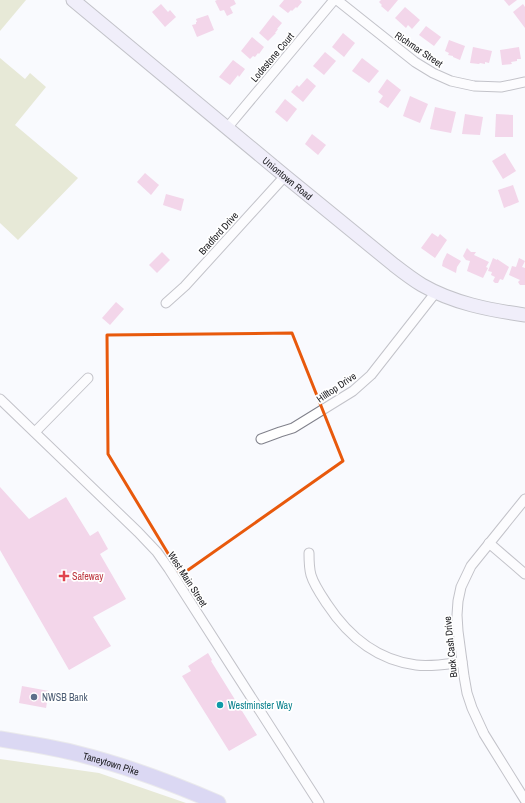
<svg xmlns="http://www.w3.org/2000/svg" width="525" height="803" font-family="'Archivo Narrow',sans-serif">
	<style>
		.green { fill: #d1d5a9 }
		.building { fill: #eaabd3 }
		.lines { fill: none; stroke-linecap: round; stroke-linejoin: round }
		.minor-casing { stroke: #80818b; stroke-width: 11 }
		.secondary-casing { stroke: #80818b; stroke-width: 15 }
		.trunk-casing { stroke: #d7d7d8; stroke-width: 17 }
		.minor { stroke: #fff; stroke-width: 9 }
		.secondary { stroke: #e4e1f6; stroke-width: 13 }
		.trunk { stroke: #b6afe6; stroke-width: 15 }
		.marked { fill: none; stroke: #e8590c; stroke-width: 3; stroke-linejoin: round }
		.health-dot { fill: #e0444e; stroke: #fff; stroke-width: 1.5 }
		.service-dot { fill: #5c6f8a; stroke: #fff; stroke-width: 1.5 }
		.culture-dot { fill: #0f9aa8; stroke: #fff; stroke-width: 1.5 }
		.labels { text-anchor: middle; stroke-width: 3.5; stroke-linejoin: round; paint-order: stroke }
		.street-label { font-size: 10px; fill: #202024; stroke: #fff }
		.health-label { font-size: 10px; fill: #be3a42; stroke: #fff; text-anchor: start }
		.service-label { font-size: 10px; fill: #4e5e75; stroke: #fff; text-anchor: start }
		.culture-label { font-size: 10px; fill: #0d838f; stroke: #fff; text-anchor: start }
	</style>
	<rect width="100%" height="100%" fill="#f9fafe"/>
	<g class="green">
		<polygon points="0,0 26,0 0,31"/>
		<polygon points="0,58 25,79 30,73 46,87 15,125 78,178 18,240 0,223"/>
		<polygon points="0,759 99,773 186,803 0,803"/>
	</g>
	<g class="building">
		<polygon points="217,0 234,0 236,4 230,7 233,13 227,16 224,10 220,11 215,1"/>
		<polygon points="284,0 300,0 302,2 297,8 296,7 292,11 291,10 288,13 279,6"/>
		<polygon points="381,0 398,0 388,12 381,6 382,5 379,2"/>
		<polygon points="504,0 517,0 509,6"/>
		<polygon points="161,4 168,12 170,10 176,17 165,27 152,12"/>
		<polygon points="523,4 525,7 525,28 513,12"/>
		<polygon points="405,7 420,20 412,29 408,25 406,28 395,18"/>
		<polygon points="208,15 214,30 197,37 192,25 196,24 196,22 197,22 196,19"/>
		<polygon points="273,15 282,23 277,29 278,29 275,33 276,33 268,41 259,33"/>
		<polygon points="426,26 441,37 434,46 419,35"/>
		<polygon points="343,33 355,43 344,57 332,47"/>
		<polygon points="252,37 264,47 259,54 258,53 255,57 253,56 250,59 241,51"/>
		<polygon points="449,40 465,46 460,60 453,57 453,56 448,55 449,53 445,51"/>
		<polygon points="473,47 492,51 489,63 485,62 485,64 480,63 479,64 470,63"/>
		<polygon points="519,47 521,59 517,59 517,61 511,62 512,64 502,65 500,50"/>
		<polygon points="325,52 336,61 324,75 313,66"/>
		<polygon points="362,58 379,71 369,83 352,71"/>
		<polygon points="233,60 245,69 239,77 238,75 230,85 219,77"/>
		<polygon points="307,78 316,86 303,102 291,92 297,85 299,87"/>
		<polygon points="387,79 401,90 388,108 379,102 383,96 378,92"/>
		<polygon points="410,96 428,104 420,123 403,116"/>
		<polygon points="285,99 297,109 287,122 275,112"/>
		<polygon points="435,107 456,112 451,133 430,129"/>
		<polygon points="465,114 483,117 480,135 462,134"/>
		<polygon points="496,114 513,115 513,137 495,137"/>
		<polygon points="312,134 326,145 318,155 305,144"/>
		<polygon points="505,153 516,171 503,179 492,161"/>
		<polygon points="145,173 159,185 151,195 137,182"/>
		<polygon points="513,185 519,202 504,208 498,190"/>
		<polygon points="166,194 184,199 181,211 163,205"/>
		<polygon points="432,233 438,237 440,234 447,240 435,258 421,248"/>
		<polygon points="467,248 471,252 476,252 474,255 489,262 486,267 488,268 483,278 467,271 470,261 466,260 463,256"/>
		<polygon points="162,252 170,260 157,273 149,265"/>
		<polygon points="447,253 461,261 457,267 456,273 442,266 443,261"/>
		<polygon points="493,258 497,260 497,259 509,267 503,280 500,279 498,283 495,283 493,281 495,277 491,275 492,272 488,271"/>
		<polygon points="519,258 525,261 522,267 525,268 525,285 520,285 518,282 520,280 509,275 512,266 516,267"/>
		<polygon points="116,302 124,309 110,325 102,318"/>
		<polygon points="0,487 29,519 66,497 90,536 98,531 108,549 100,554 126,599 93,617 111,646 69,670 0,550"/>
		<polygon points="208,653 212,660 211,661 257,735 229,751 182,676 191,671 188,666"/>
		<polygon points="22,686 49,691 46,708 19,703"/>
	</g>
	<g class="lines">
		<defs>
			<g id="minor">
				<polyline points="337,0 415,62 433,73 451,81 474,86 501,87 525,82"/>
				<polyline points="227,128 334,0"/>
				<polyline points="166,303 185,286 285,176"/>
				<polyline points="0,399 138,532 157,552 169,569 319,803"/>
				<polyline points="35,432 88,378"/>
				<polyline points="261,439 280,432 293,428 353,391 371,375 436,292"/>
				<polyline points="525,499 471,566 461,587 458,601 457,615 458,631 464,676 467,693 472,708 484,734 525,800"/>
				<polyline points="489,543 525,574"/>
				<path d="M 309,553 C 309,560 309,568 311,575 C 314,585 321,595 327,604 C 348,636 377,660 416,665 C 431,667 447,664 462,662"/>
			</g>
			<g id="secondary">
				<path id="s1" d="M 73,0 L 285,176 L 394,265 C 403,272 412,279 422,285 C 453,303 489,310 525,315"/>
			</g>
			<g id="trunk">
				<path id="s2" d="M 0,739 C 25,743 50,747 75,753 C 124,765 172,783 218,803"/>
			</g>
		</defs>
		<use href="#minor" class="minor-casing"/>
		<use href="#secondary" class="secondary-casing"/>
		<use href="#trunk" class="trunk-casing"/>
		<use href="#minor" class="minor"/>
		<use href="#secondary" class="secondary"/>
		<use href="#trunk" class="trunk"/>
	</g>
	<path d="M0 0H525V803H0ZM 292,333 L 343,461 L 181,575 L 108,454 L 107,335 Z" fill="#f9fafe" fill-opacity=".55" fill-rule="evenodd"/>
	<path class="marked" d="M 292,333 L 343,461 L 181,575 L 108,454 L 107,335 Z"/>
	<path class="health-dot" d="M62 570h4v4h4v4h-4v4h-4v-4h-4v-4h4z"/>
	<circle class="service-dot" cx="34" cy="697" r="4"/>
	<circle class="culture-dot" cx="220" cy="705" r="4"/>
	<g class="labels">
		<g class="street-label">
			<text transform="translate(419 49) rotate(34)" y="4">Richmar Street</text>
			<text transform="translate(272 57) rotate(-50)" y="4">Lodestone Court</text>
			<text dy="4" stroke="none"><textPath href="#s1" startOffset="279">Uniontown Road</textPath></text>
			<text transform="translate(218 233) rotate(-48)" y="4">Bradford Drive</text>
			<text transform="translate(336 387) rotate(-34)" y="4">Hilltop Drive</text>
			<text transform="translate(188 579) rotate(57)" y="4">West Main Street</text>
			<text transform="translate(450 647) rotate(-96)" y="4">Buck Cash Drive</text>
			<text dy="4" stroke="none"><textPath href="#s2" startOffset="114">Taneytown Pike</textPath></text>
		</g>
		<g class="health-label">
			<text x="72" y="580">Safeway</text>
		</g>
		<g class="service-label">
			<text x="42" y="701">NWSB Bank</text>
		</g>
		<g class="culture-label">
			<text x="228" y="709">Westminster Way</text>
		</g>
	</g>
</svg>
